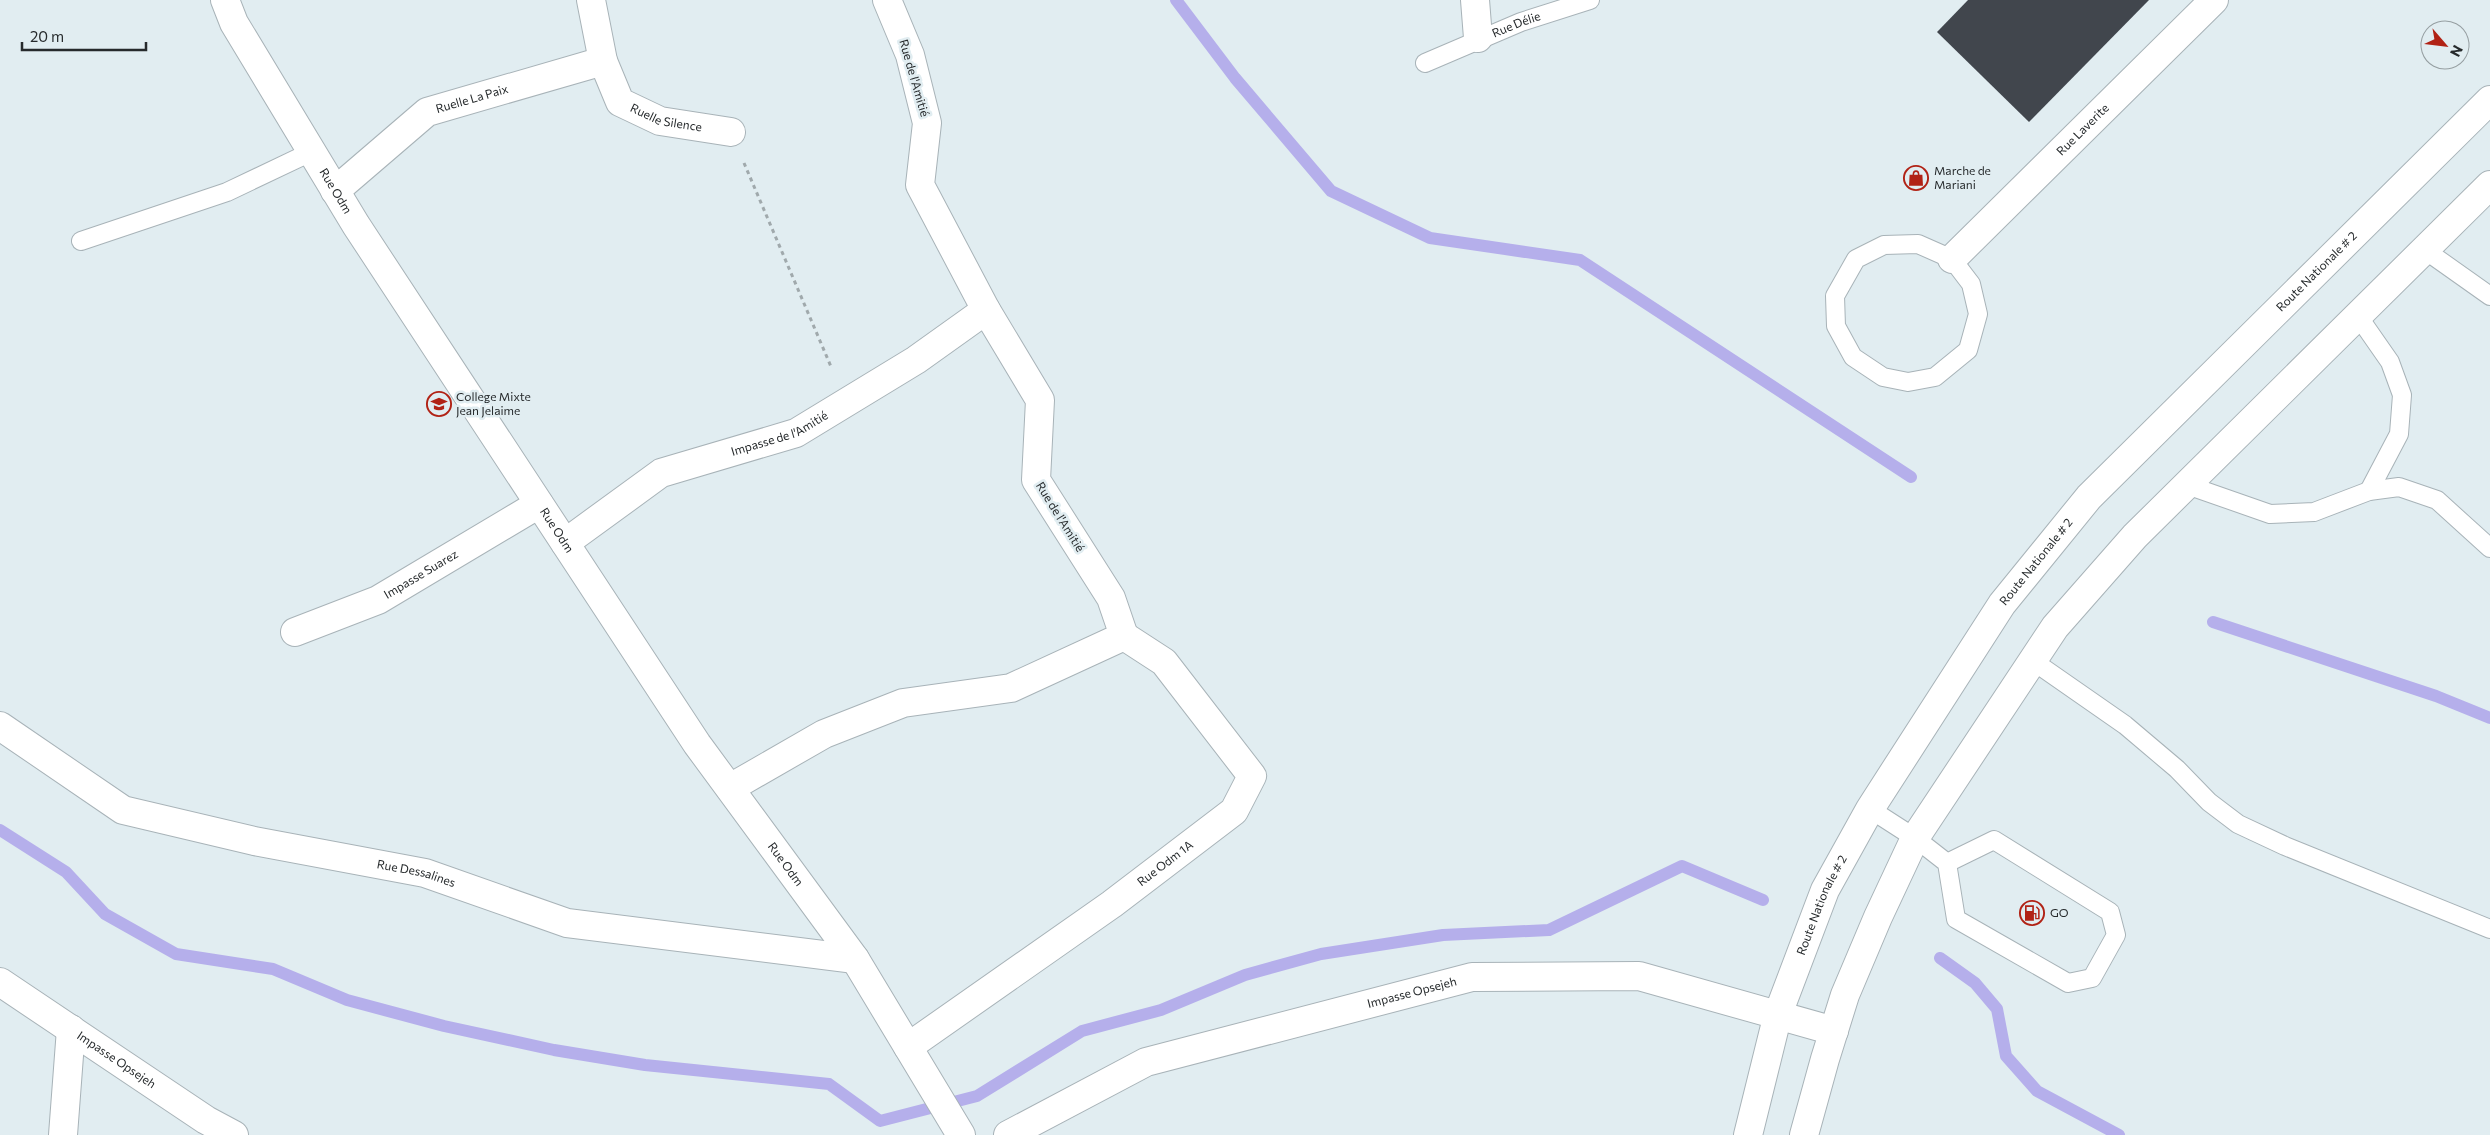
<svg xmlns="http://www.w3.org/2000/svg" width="2490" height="1135" font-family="Commissioner,sans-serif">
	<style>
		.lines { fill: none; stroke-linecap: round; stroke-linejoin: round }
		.stream { stroke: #b5afeb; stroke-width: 12 }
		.building { fill: #41464d }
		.service-casing { stroke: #a8b3b8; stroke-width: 20 }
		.minor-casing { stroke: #a8b3b8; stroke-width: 30 }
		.primary-casing { stroke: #a8b3b8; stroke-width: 30 }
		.path { stroke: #a0a9ac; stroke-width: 3; stroke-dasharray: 4 4; stroke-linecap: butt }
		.service { stroke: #fff; stroke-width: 18 }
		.minor { stroke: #fff; stroke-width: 28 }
		.primary { stroke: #fff; stroke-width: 28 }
		.labels { text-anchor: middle; stroke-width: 5; stroke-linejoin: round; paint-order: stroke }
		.street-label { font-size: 12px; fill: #262a2c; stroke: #e1edf1 }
		.poi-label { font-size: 12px; fill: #262a2c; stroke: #e1edf1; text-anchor: start }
	</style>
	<rect width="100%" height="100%" fill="#e1edf1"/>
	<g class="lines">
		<g class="stream">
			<polyline points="1176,0 1235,78 1331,191 1430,238 1580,260 1911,477"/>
			<polyline points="2213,622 2436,696 2490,718"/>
			<polyline points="0,830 66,872 105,914 176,954 273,969 347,1000 444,1026 554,1050 645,1065 829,1084 880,1121 977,1096 1082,1031 1161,1010 1245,975 1321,954 1443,935 1549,930 1682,866 1763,900"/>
			<polyline points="1940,958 1975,983 1997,1009 2006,1056 2037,1091 2119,1135"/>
		</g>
	</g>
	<polygon class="building" points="1968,0 2149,0 2029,122 1937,32"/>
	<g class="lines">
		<defs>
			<g id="service">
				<path id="s1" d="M 1425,63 L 1521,22 L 1590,0"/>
				<polyline points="81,241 227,192 311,152"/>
				<polygon points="1918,244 1952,259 1971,284 1978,314 1968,350 1935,377 1908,382 1883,377 1853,357 1836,326 1835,296 1856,259 1884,245"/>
				<polyline points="2425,250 2490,296"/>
				<polyline points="2358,316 2390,362 2402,395 2399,434 2369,491"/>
				<polyline points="2187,485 2270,514 2314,512 2369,491 2399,487 2437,500 2490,548"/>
				<polyline points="2033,661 2125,725 2177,769 2209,802 2238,824 2285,846 2490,929"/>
				<polyline points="1870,809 1915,838 1947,863 1994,840 2110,912 2116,935 2092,978 2068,983 1956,919 1947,863"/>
			</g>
			<g id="minor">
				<path id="s2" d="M 225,0 L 234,23 L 356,225 L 697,744 L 855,959 L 961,1135"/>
				<path id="s3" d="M 591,0 L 603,61 L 620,102 L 660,121 L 731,132"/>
				<polyline points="1475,0 1478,38"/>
				<path id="s4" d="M 335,191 L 427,112 L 603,61"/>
				<path id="s5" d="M 1952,259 L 2214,0"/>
				<path id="s6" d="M 565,543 L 661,473 L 796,433 L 916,360 L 986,310"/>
				<path id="s7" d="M 295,632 L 378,600 L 539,504"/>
				<path id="s8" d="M 0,726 L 123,810 L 254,841 L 425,873 L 567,923 L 855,959"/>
				<polyline points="730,788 824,734 903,703 1011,688 1124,636 1111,598 1036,480 1040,400 986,310 920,185 927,123 910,55 887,0"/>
				<path id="s9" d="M 0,982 L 206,1120 L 234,1135"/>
				<path id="s10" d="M 908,1047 L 1112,904 L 1234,811 L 1252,776 L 1164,662 L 1124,636"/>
				<polyline points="63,1135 71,1029"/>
				<path id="s11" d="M 1008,1135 L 1146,1062 L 1472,977 L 1639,976 L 1834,1031"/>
			</g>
			<g id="primary">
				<path id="s12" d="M 1748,1135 L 1778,1014 L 1825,890 L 1870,809 L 2002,604 L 2089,497 L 2490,100"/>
				<polyline points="1804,1135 1825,1059 1845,995 1878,917 1915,838 2055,627 2135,536 2490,185"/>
			</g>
		</defs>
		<use href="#service" class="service-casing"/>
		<use href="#minor" class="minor-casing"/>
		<use href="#primary" class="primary-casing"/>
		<polyline class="path" points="744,163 832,369"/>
		<use href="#service" class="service"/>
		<use href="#minor" class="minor"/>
		<use href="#primary" class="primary"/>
	</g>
	<defs>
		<symbol id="shop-ring" viewBox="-11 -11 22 22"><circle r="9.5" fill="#e1edf1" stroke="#b12215" stroke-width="1.5"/><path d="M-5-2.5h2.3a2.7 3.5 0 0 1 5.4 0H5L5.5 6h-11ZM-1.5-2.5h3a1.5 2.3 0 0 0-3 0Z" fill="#b12215"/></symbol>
		<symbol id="school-ring" viewBox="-11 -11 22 22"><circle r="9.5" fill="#e1edf1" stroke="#b12215" stroke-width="1.5"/><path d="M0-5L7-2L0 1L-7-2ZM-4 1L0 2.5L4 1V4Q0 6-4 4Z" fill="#b12215"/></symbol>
		<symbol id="fuel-ring" viewBox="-11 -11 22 22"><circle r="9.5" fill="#e1edf1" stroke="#b12215" stroke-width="1.5"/><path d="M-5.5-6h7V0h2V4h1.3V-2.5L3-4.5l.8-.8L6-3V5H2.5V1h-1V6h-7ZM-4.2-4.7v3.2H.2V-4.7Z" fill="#b12215"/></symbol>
	</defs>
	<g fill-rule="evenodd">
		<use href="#shop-ring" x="1902" y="164" width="28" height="28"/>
		<use href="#school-ring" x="425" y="390" width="28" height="28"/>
		<use href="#fuel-ring" x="2018" y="899" width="28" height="28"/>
	</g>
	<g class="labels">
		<g class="street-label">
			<text dy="4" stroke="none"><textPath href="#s1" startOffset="99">Rue Délie</textPath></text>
			<text transform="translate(914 78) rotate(74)" y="4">Rue de l'Amitié</text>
			<text dy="4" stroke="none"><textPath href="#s4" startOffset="168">Ruelle La Paix</textPath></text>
			<text dy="4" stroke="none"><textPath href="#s3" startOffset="156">Ruelle Silence</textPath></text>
			<text dy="4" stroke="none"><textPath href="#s5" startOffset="184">Rue Laverite</textPath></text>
			<text dy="4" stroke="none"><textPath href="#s2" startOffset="221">Rue Odm</textPath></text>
			<text dy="4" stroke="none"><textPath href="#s12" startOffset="1052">Route Nationale # 2</textPath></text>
			<text dy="4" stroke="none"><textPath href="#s6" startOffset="244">Impasse de l'Amitié</textPath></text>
			<text transform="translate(1060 517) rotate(58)" y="4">Rue de l'Amitié</text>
			<text dy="4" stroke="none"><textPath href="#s2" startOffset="626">Rue Odm</textPath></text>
			<text dy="4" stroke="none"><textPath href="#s12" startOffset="648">Route Nationale # 2</textPath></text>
			<text dy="4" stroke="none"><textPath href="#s7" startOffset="139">Impasse Suarez</textPath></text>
			<text dy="4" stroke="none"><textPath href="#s10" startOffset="316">Rue Odm 1A</textPath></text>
			<text dy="4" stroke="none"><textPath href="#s2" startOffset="1031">Rue Odm</textPath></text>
			<text dy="4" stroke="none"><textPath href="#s8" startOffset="449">Rue Dessalines</textPath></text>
			<text dy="4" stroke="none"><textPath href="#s12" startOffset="242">Route Nationale # 2</textPath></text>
			<text dy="4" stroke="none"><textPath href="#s11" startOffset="431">Impasse Opsejeh</textPath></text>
			<text dy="4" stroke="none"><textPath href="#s9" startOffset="140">Impasse Opsejeh</textPath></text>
		</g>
		<g class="poi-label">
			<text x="1934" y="175">Marche de<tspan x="1934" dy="14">Mariani</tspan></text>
			<text x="456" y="401">College Mixte<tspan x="456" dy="14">Jean Jelaime</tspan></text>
			<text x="2050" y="917">GO</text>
		</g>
	</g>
	<g transform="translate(2445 45) rotate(118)"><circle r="24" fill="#e1edf1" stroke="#969fa2"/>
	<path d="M0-4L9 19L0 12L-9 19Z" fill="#b12215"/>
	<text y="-8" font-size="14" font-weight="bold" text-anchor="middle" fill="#262a2c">N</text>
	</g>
	<path d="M22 42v8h124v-8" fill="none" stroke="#262a2c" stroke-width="2.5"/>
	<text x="30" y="42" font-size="15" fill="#262a2c" stroke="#e1edf1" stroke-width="4" paint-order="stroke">20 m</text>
</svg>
